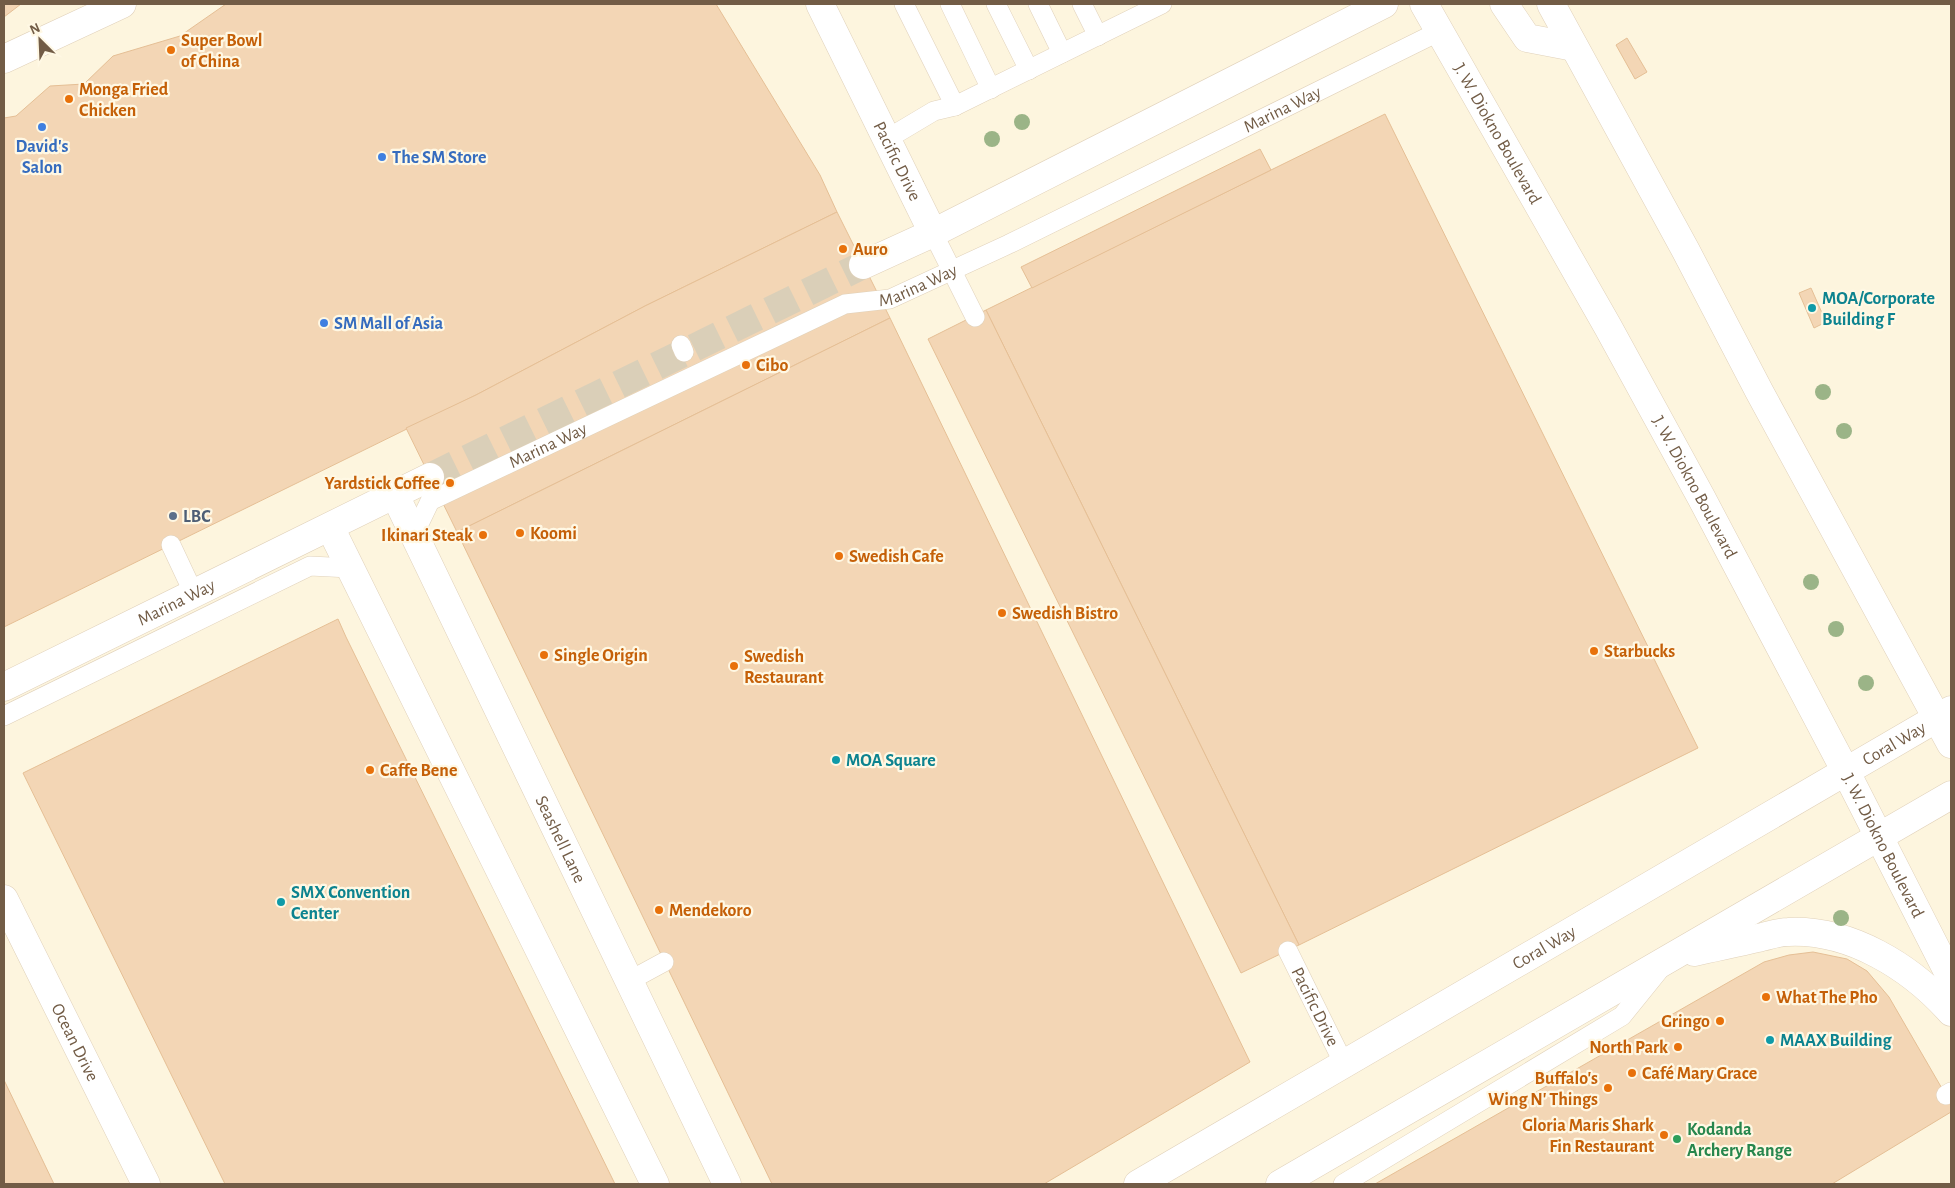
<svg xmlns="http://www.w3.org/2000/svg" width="1955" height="1188" font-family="'Alegreya Sans',sans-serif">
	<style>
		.building { fill: #f3d6b5; stroke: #e5bf95 }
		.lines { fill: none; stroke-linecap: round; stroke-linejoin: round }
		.minor-tunnel { stroke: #dacfb8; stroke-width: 28; stroke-dasharray: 28 14; stroke-linecap: butt }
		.service-casing { stroke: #e0d1ba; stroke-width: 20 }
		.pedestrian-casing { stroke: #e0d1ba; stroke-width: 29 }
		.minor-casing { stroke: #e0d1ba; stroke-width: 29 }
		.tertiary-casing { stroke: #e0d1ba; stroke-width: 29 }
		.service { stroke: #fff; stroke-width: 19 }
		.pedestrian { stroke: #fff; stroke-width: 28 }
		.minor { stroke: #fff; stroke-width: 28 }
		.tertiary { stroke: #fff; stroke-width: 28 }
		.tree { fill: #9bb487 }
		.food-dot { fill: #e8710a; stroke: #fff8e4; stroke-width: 2 }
		.shop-dot { fill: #3f7fe0; stroke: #fff8e4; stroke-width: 2 }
		.culture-dot { fill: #0f9aa8; stroke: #fff8e4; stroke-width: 2 }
		.service-dot { fill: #5c6f8a; stroke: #fff8e4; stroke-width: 2 }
		.leisure-dot { fill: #2e9e5b; stroke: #fff8e4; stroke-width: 2 }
		.labels { text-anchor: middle; stroke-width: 4.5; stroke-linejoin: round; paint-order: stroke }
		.food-label { font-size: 18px; font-weight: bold; fill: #c56008; stroke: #fff8e4; text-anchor: start }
		.street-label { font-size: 18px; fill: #725c46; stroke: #fff8e4 }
		.shop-label { font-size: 18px; font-weight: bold; fill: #366cbe; stroke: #fff8e4; text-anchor: start }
		.culture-label { font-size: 18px; font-weight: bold; fill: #0d838f; stroke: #fff8e4; text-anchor: start }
		.service-label { font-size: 18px; font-weight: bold; fill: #4e5e75; stroke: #fff8e4; text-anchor: start }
		.leisure-label { font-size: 18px; font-weight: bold; fill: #27864d; stroke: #fff8e4; text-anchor: start }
	</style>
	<rect width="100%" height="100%" fill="#fdf5de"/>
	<g class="building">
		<polygon points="4,4 21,4 4,17"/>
		<polygon points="226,4 716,4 820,175 837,212 645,306 476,395 4,627 4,118 16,116 50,86 84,84 113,56 180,36"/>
		<polygon points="1627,38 1647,72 1635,79 1616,45"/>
		<polygon points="1385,114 1698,748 1299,945 986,310"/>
		<polygon points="1260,149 1271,170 1032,288 1021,267"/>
		<polygon points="837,212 890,318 457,532 406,428 476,395 645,306"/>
		<polygon points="1811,288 1826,322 1814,328 1799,293"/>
		<polygon points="986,310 1299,945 1241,973 928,339"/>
		<polygon points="890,318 1250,1062 1044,1184 772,1184 457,532"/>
		<polygon points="338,619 346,637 615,1184 225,1184 23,773"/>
		<polygon points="1813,952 1847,959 1867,971 1889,997 1951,1104 1951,1112 1832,1184 1375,1184 1764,962 1789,955"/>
		<polygon points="4,1080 54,1184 4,1184"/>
	</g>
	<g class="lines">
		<polyline class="minor-tunnel" points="430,477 863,265"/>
		<defs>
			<g id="service">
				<polyline points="904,4 955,106"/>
				<polyline points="950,4 991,89"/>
				<polyline points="996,4 1029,70"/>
				<polyline points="1038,4 1062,53"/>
				<polyline points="1082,4 1098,36"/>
				<polyline points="887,139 934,111 955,106 1162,4"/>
				<polyline points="933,233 975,317"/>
				<polyline points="681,345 684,352"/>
				<path id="s1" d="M 418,543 L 419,524 L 430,501 L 845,304 L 890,299 L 1009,244 L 1440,31"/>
				<polyline points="171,545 194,594"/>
				<polyline points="4,716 310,566 350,568"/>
				<path id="s2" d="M 1288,951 L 1344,1064"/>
				<polyline points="629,981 664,962"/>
				<polyline points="1946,1095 1951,1092"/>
				<polyline points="1343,1184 1622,1016 1660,969"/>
			</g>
			<polyline id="pedestrian" points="4,59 122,4"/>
			<g id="minor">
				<path id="s3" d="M 820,4 L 933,233"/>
				<polyline points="863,265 933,233 1384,4"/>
				<path id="s4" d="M 395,495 L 727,1184"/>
				<polyline points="330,527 655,1184"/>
				<path id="s5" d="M 4,687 L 430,477"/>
				<path id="s6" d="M 4,899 L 146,1184"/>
			</g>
			<g id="tertiary">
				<path id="s7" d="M 1424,4 L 1608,327 L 1701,497 L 1846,772 L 1951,978"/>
				<polyline points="1504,4 1527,38 1574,47"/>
				<polyline points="1551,4 1686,251 1759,391 1951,744"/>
				<path d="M 1694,952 C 1716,947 1737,943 1758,938 C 1768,936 1778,932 1788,932 C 1850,929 1911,967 1951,1012"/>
				<path id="s8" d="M 1138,1184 L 1951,710"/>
				<polyline points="1280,1184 1951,795"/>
			</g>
		</defs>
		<use href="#service" class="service-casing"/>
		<use href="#pedestrian" class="pedestrian-casing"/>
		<use href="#minor" class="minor-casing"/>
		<use href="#tertiary" class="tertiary-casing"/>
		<use href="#service" class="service"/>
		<use href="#pedestrian" class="pedestrian"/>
		<use href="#minor" class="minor"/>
		<use href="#tertiary" class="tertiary"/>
	</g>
	<g class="tree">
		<circle cx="1022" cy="122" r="8"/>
		<circle cx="992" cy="139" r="8"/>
		<circle cx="1823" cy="392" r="8"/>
		<circle cx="1844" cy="431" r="8"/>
		<circle cx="1811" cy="582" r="8"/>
		<circle cx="1836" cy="629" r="8"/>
		<circle cx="1866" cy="683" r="8"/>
		<circle cx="1841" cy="918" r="8"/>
	</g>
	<g class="food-dot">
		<circle cx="171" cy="50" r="5"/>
		<circle cx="69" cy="99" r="5"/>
		<circle cx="843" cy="249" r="5"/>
		<circle cx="746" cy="365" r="5"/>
		<circle cx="450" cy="483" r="5"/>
		<circle cx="520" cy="533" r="5"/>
		<circle cx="483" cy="535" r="5"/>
		<circle cx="839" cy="556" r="5"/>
		<circle cx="1002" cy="613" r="5"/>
		<circle cx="1594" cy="651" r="5"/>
		<circle cx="544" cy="655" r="5"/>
		<circle cx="734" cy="666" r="5"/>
		<circle cx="370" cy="770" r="5"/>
		<circle cx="659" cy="910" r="5"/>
		<circle cx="1766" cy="997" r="5"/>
		<circle cx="1720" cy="1021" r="5"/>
		<circle cx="1678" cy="1047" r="5"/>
		<circle cx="1632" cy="1073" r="5"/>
		<circle cx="1608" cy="1088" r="5"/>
		<circle cx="1664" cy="1135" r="5"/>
	</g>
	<g class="shop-dot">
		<circle cx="42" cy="127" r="5"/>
		<circle cx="382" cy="157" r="5"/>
		<circle cx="324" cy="323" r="5"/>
	</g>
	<g class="culture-dot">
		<circle cx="1812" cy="308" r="5"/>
		<circle cx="836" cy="760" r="5"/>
		<circle cx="281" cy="902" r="5"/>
		<circle cx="1770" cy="1040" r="5"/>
	</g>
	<circle class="service-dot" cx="173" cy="516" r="5"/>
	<circle class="leisure-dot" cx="1677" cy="1139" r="5"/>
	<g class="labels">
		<g class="food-label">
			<text x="181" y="46">Super Bowl<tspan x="181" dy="21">of China</tspan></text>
			<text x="79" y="95">Monga Fried<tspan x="79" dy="21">Chicken</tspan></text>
			<text x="853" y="255">Auro</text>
			<text x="756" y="371">Cibo</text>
			<text x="440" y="489" text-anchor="end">Yardstick Coffee</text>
			<text x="530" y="539">Koomi</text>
			<text x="473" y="541" text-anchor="end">Ikinari Steak</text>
			<text x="849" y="562">Swedish Cafe</text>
			<text x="1012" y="619">Swedish Bistro</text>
			<text x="1604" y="657">Starbucks</text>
			<text x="554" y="661">Single Origin</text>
			<text x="744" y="662">Swedish<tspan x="744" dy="21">Restaurant</tspan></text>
			<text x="380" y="776">Caffe Bene</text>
			<text x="669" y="916">Mendekoro</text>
			<text x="1776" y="1003">What The Pho</text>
			<text x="1710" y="1027" text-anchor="end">Gringo</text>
			<text x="1668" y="1053" text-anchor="end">North Park</text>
			<text x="1642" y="1079">Café Mary Grace</text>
			<text x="1598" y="1084" text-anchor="end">Buffalo's<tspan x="1598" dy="21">Wing N' Things</tspan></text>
			<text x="1654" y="1131" text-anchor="end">Gloria Maris Shark<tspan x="1654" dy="21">Fin Restaurant</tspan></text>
		</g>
		<g class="street-label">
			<text dy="6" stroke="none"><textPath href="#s1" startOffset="985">Marina Way</textPath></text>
			<text dy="6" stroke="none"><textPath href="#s7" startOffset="149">J. W. Diokno Boulevard</textPath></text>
			<text dy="6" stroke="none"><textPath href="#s3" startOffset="175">Pacific Drive</textPath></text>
			<text dy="6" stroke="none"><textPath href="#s1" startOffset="580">Marina Way</textPath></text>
			<text dy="6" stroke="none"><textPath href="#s1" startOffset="175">Marina Way</textPath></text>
			<text dy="6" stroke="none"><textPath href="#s7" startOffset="554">J. W. Diokno Boulevard</textPath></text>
			<text dy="6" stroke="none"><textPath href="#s5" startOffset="192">Marina Way</textPath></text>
			<text dy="6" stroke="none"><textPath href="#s8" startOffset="875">Coral Way</textPath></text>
			<text dy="6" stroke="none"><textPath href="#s4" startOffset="382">Seashell Lane</textPath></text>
			<text dy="6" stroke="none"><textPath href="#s7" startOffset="959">J. W. Diokno Boulevard</textPath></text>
			<text dy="6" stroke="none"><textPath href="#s8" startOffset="470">Coral Way</textPath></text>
			<text dy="6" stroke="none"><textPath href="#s2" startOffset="62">Pacific Drive</textPath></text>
			<text dy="6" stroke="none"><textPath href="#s6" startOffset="160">Ocean Drive</textPath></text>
		</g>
		<g class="shop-label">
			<text x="42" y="152" text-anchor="middle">David's<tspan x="42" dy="21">Salon</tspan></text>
			<text x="392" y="163">The SM Store</text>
			<text x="334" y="329">SM Mall of Asia</text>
		</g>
		<g class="culture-label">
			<text x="1822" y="304">MOA/Corporate<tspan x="1822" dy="21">Building F</tspan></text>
			<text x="846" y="766">MOA Square</text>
			<text x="291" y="898">SMX Convention<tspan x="291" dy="21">Center</tspan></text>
			<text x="1780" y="1046">MAAX Building</text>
		</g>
		<g class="service-label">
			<text x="183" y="522">LBC</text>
		</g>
		<g class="leisure-label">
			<text x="1687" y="1135">Kodanda<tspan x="1687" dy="21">Archery Range</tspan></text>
		</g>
	</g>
	<rect width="1955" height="1188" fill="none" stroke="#725c46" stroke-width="10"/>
	<g transform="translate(40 40) rotate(336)" stroke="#fff8e4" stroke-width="4" paint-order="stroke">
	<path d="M0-4L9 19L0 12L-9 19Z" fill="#725c46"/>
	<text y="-8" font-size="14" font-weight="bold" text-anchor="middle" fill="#725c46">N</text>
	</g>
</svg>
